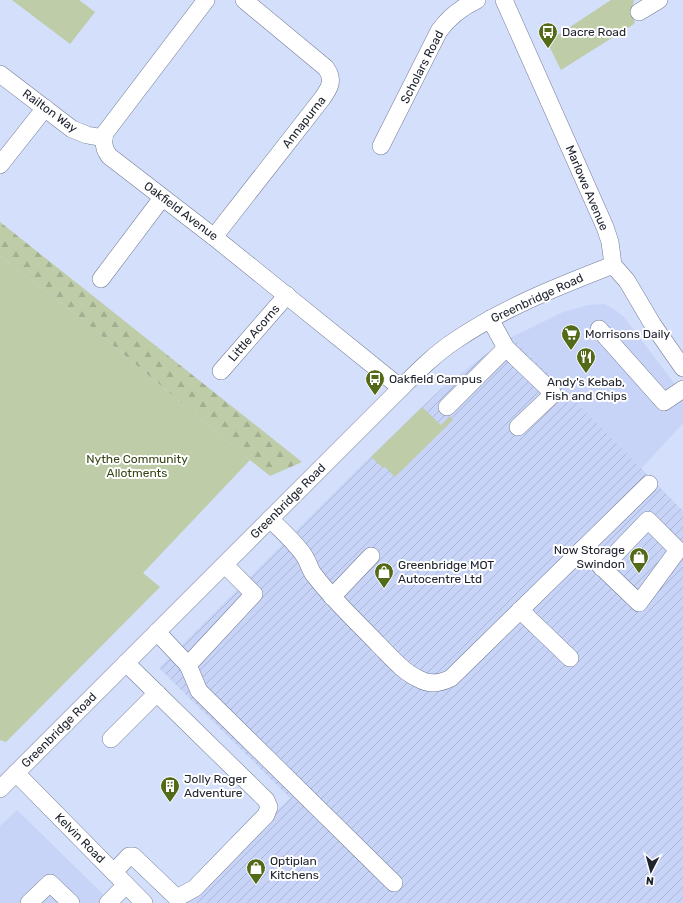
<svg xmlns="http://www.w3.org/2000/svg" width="683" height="903" font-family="Rubik,sans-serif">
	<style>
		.built { fill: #c7d4f7 }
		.industrial { fill: url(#industrial-furrows) }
		.green { fill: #becca8 }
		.forest { fill: url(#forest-firs) }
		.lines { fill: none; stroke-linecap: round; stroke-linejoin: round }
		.minor-casing { stroke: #737d96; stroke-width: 18 }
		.minor { stroke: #fff; stroke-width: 17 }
		.labels { text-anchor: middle; stroke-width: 4; stroke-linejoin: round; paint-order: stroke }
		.poi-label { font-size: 12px; fill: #20242f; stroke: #fff; text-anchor: start }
		.street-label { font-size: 12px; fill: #20242f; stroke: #fff }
		.park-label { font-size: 12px; fill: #344312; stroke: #fff }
	</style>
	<defs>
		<pattern id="industrial-furrows" width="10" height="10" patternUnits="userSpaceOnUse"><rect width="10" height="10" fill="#c7d4f7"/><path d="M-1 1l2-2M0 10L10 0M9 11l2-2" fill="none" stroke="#abb6d4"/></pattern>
		<pattern id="forest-firs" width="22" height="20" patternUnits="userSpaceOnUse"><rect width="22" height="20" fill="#becca8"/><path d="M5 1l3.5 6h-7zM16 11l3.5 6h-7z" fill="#a3af91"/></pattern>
	</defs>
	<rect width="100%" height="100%" fill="#d3dffb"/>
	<g class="built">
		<polygon points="604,304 614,309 624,317 683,395 683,423 641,469 512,337 563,312 589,305"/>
		<polygon points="17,810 112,903 0,903 0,826"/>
	</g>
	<polygon class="industrial" points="512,337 683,511 683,903 185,903 290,798 159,668 365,462 442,388 494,348"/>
	<g class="green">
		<polygon points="12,0 79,0 95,12 70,44"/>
		<polygon points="611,0 634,0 631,13 635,22 634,24 561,70 547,42"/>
		<polygon points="0,256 79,317 250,460 143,573 160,587 6,742 0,740"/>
		<polygon points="422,407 441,425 450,416 453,420 395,477 385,467 383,468 371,457"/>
	</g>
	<polygon class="forest" points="0,222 302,462 270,476 250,460 79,317 0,256"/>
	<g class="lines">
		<defs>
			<g id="minor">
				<path d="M 206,0 L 105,133 C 103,141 103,148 109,156 L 214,237 L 401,388"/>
				<polyline points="504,0 605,227 610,242 613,265 627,281 653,325 683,368"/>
				<polyline points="639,12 659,0"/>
				<polyline points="0,74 72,129 87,135 104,138"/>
				<path d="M 381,146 L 439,31 C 449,17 460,8 477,0"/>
				<polyline points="0,165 45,108"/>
				<path d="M 214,237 L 321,100 C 329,89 335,81 326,68 L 244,0"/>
				<polyline points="101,279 162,198"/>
				<polyline points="490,319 506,348 552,392 551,396 518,427"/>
				<polyline points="599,329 664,402 683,389"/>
				<polyline points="221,371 287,295"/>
				<polyline points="447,407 506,348"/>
				<path d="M 270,519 C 282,531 296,543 305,557 C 309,563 310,571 315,576 C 333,600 356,621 377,643 C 390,656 403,672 419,679 C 429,685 441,683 451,678 L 649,484"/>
				<polyline points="583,549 639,603 678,550 648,520 602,568"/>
				<polyline points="332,597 371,556"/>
				<polyline points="520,610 570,658"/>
				<polyline points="157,632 188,665 254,594 225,565"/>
				<polyline points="188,665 199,691 394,883"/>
				<polyline points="111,739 157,693"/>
				<polyline points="16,773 144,903"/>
				<path d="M 0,789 L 401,388 C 418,371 436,353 456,340 C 505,307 559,286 613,265"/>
				<polyline points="114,872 129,856 133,856 177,898 195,888 266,815 269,807 266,800 126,663"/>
				<polyline points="29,903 50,883 71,903"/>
				<polyline points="108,903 126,885"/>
			</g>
		</defs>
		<use href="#minor" class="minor-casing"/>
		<use href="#minor" class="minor"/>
	</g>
	<defs>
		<symbol id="bus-pin" viewBox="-11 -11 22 30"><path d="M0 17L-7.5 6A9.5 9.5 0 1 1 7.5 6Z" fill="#536a19" stroke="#fff"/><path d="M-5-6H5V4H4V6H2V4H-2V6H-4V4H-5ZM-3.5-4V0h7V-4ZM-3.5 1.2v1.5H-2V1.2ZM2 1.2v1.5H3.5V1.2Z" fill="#fff"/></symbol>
		<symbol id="supermarket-pin" viewBox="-11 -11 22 30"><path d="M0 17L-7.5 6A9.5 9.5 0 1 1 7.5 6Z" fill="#536a19" stroke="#fff"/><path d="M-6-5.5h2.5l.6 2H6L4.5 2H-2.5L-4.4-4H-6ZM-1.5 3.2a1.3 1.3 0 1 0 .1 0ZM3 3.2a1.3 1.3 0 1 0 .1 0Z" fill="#fff"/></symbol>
		<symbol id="restaurant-pin" viewBox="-11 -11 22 30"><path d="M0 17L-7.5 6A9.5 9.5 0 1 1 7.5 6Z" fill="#536a19" stroke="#fff"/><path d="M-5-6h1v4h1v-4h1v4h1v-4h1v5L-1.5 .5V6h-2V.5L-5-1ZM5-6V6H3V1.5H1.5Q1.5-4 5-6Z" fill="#fff"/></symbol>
		<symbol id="shop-pin" viewBox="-11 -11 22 30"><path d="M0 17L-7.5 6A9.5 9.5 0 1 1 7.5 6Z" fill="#536a19" stroke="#fff"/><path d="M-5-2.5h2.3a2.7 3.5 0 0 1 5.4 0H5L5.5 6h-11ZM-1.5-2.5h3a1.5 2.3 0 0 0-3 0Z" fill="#fff"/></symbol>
		<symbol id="building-pin" viewBox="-11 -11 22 30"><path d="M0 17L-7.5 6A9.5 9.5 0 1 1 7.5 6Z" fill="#536a19" stroke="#fff"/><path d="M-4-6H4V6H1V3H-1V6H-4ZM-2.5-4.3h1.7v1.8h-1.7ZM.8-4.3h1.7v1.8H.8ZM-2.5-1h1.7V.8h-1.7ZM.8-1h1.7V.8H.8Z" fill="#fff"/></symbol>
	</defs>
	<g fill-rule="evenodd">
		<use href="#bus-pin" x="537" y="21" width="22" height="30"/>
		<use href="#supermarket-pin" x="560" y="323" width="22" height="30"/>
		<use href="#restaurant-pin" x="575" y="346" width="22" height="30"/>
		<use href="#bus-pin" x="364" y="368" width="22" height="30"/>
		<use href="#shop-pin" x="628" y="546" width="22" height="30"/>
		<use href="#shop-pin" x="373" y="561" width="22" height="30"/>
		<use href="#building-pin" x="159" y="775" width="22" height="30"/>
		<use href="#shop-pin" x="245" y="857" width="22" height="30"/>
	</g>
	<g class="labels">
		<g class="poi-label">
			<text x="562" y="36">Dacre Road</text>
			<text x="585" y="338">Morrisons Daily</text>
			<text x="389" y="383">Oakfield Campus</text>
			<text x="586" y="386" text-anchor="middle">Andy's Kebab,<tspan x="586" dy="14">Fish and Chips</tspan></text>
			<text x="625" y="554" text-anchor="end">Now Storage<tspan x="625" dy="14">Swindon</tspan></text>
			<text x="398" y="569">Greenbridge MOT<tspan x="398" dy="14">Autocentre Ltd</tspan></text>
			<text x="184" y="783">Jolly Roger<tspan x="184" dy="14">Adventure</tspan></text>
			<text x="270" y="865">Optiplan<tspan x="270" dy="14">Kitchens</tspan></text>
		</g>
		<g class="street-label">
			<text transform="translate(422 67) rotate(-63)" y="4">Scholars Road</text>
			<text transform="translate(50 111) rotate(36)" y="4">Railton Way</text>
			<text transform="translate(304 122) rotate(-52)" y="4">Annapurna</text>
			<text transform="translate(587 188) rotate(67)" y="4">Marlowe Avenue</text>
			<text transform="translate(181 211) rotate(37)" y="4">Oakfield Avenue</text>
			<text transform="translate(537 298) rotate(-25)" y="4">Greenbridge Road</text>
			<text transform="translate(254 333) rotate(-49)" y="4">Little Acorns</text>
			<text transform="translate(288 501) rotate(-45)" y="4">Greenbridge Road</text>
			<text transform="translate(59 730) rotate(-45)" y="4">Greenbridge Road</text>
			<text transform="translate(80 838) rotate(45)" y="4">Kelvin Road</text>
		</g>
		<g class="park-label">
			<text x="137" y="463">Nythe Community<tspan x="137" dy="14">Allotments</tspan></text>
		</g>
	</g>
	<g transform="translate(651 871) rotate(186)" stroke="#ffffff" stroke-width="3" paint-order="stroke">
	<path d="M0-3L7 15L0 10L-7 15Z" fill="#20242f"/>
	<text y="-6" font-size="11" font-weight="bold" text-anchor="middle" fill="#20242f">N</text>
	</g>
</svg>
